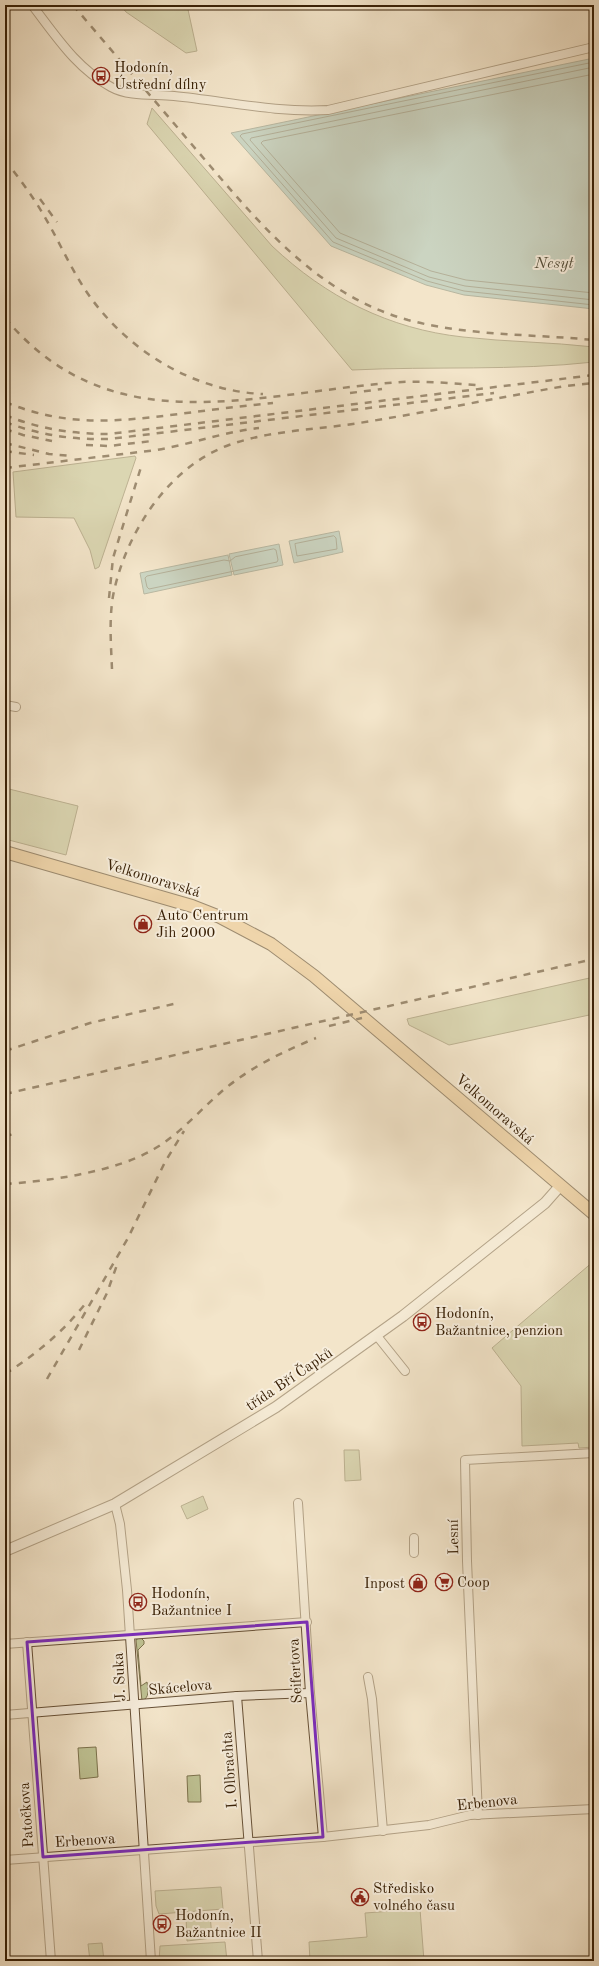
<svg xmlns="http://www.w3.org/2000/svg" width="599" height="1966" font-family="'Old Standard TT',serif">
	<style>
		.green { fill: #bfc394; stroke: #7c724d }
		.water { fill: #9bbfb5; stroke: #737f6f }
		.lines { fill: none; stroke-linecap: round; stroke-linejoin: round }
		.shore { stroke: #6a705e; stroke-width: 1 }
		.minor-casing { stroke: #675137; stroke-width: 10 }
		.tertiary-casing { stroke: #675137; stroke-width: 12 }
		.primary-casing { stroke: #382006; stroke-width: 14 }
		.minor { stroke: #f7eedd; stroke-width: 8 }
		.tertiary { stroke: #f7eedd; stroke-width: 10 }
		.primary { stroke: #eac285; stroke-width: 12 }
		.rail { stroke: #382006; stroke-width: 2.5; stroke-dasharray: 7 7; stroke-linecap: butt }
		.marked { fill: none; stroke: #7b2cbf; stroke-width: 3; stroke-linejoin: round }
		.labels { text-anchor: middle; stroke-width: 4; stroke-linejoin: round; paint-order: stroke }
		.poi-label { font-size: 15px; fill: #382006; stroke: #f7eedd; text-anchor: start }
		.street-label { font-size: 15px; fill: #382006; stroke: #f7eedd }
		.water-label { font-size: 16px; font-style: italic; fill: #56503b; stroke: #f7eedd }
	</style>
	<rect width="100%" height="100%" fill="#f3e5ca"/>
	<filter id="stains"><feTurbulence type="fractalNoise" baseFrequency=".005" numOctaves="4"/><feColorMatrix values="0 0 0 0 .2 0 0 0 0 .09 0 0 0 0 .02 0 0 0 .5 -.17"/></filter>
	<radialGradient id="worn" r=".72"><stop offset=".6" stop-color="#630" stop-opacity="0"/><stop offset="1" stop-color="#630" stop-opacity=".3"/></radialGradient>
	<g class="green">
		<polygon points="120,5 187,5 197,51 186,53 126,12"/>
		<path d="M 152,108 L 272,246 C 326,297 389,329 463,337 C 507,342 551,342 594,347 L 594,362 C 514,371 433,366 352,370 L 147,124 Z"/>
		<polygon points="135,456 136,458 99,567 95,569 90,550 74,518 16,517 13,472"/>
		<polygon points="5,788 78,806 66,855 5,839"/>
		<polygon points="594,977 594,1014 449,1045 409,1025 407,1019"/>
		<polygon points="594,1261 594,1447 579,1448 578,1443 522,1446 521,1386 492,1348"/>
		<polygon points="344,1450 359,1450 361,1480 345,1481"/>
		<polygon points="203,1496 208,1509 187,1519 181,1506"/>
		<path d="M 140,1637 L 144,1641 L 144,1644 L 138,1650 L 141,1686 L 147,1682 C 148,1690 150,1697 142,1701 L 136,1640 Z"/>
		<polygon points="96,1747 98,1777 80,1779 78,1748"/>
		<polygon points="200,1775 201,1802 188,1802 187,1776"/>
		<polygon points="221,1887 223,1909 159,1914 156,1906 155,1891"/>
		<polygon points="420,1909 424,1961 310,1961 309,1942 367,1937 365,1913"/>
		<polygon points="210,1914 212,1938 187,1941 186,1916"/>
		<polygon points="225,1942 227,1961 159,1961 160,1946"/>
		<polygon points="102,1943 104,1961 90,1961 88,1944"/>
	</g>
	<g class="water">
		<polygon points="594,58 594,309 464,295 426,285 331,246 231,133"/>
		<polygon points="339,531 343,552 294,563 289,541"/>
		<polygon points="279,544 283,565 234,575 229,554"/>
		<polygon points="228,555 232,575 144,594 140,573"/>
	</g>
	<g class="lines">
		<g class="shore">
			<polyline points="594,62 242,134 240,136 333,242 427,281 464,291 594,305"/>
			<polyline points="594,67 251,138 250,140 336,238 429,277 465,286 594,300"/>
			<polyline points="594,74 263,141 261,143 340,233 431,271 466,280 594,293"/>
			<polygon points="334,536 336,538 337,549 297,556 295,544"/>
			<polygon points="274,549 276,550 278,560 277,562 149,589 147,587 145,578 147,576 224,560 230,561 235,557"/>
		</g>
		<defs>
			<g id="minor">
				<path d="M 32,5 C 56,36 76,68 111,87 C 129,97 154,94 174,96 C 225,101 277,113 328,110 L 594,47"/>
				<polyline points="5,705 16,707"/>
				<polyline points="377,1336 405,1371"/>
				<polyline points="298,1503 310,1693 323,1837"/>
				<polyline points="115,1504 120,1524 127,1590 151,1961"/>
				<polyline points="414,1538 414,1553"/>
				<polyline points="27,1642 51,1961"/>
				<polyline points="5,1644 307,1622"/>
				<polyline points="368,1677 372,1699 383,1831"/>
				<polyline points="237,1696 258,1961"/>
				<polyline points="5,1715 237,1696 310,1693"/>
				<polyline points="478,1815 467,1561 465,1460 594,1453"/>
				<polyline points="5,1860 323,1837 429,1825 470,1815 594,1809"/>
			</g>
			<polyline id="tertiary" points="5,1551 115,1504 276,1407 403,1316 545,1203 560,1186"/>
			<polyline id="primary" points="5,852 192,906 220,917 271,944 314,976 594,1214"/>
		</defs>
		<use href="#minor" class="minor-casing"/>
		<use href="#tertiary" class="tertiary-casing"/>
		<use href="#primary" class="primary-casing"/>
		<use href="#minor" class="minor"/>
		<use href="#tertiary" class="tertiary"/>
		<use href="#primary" class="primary"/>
		<g class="rail">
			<path d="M 73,5 C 111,50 150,95 188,140 C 251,213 311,293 408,320 C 469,336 532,334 594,340"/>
			<path d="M 5,160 C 18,177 32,195 43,214 C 58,239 70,267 86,291 C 125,349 192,391 263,394"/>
			<polyline points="40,199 57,222"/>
			<path d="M 5,318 C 110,443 248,395 388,383 C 417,380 447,383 476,385"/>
			<polyline points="350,393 382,389"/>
			<path d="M 5,402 C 66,427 115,422 179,414 C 210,410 241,406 273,403"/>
			<path d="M 5,415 C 39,429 73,434 109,434 L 594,375"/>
			<path d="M 5,422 C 39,435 73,440 109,439 L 494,393"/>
			<polyline points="5,429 23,435 52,441"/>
			<polyline points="5,443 49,454 71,456"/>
			<polyline points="86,445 109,446 152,441"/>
			<polyline points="5,451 34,455"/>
			<path d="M 5,468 L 157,450 C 191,444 224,432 259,428"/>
			<polyline points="109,598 113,558 141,467"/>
			<path d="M 112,669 C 111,645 109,620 113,596 C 125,534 168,467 229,445 C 271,430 316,430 359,423 C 428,412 497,398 565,386 L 594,383"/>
			<polyline points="329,1026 362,1018"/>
			<polyline points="5,1051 90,1023 178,1003"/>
			<polyline points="5,1094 594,959"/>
			<polyline points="5,1137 17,1132"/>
			<path d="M 5,1184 C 49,1181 116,1172 154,1149 C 180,1134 199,1111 221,1092 C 249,1068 282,1052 316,1038"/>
			<polyline points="79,1350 107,1293 118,1262"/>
			<path d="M 5,1374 C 36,1354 62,1333 85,1304"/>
			<polyline points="47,1379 128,1238 165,1162 184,1131"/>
		</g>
	</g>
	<path d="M0 0H599V1966H0ZM 307,1622 L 323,1837 L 43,1857 L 27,1642 Z" fill="#f3e5ca" fill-opacity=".55" fill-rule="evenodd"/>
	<path class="marked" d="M 307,1622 L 323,1837 L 43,1857 L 27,1642 Z"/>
	<defs>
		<symbol id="bus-ring" viewBox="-11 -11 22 22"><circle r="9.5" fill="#f7eedd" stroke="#8f2418" stroke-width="1.5"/><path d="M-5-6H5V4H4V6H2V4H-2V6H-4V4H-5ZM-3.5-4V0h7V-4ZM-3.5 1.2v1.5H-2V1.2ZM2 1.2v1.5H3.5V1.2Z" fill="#8f2418"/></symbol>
		<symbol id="shop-ring" viewBox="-11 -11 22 22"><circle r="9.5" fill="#f7eedd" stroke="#8f2418" stroke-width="1.5"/><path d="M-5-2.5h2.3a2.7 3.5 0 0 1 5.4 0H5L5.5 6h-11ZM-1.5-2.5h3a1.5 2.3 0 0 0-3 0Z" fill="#8f2418"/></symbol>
		<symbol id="supermarket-ring" viewBox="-11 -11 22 22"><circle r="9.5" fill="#f7eedd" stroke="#8f2418" stroke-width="1.5"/><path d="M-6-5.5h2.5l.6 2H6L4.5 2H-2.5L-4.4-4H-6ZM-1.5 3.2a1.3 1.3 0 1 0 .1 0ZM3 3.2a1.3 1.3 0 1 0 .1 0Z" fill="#8f2418"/></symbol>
		<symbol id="civic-ring" viewBox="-11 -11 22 22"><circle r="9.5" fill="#f7eedd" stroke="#8f2418" stroke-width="1.5"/><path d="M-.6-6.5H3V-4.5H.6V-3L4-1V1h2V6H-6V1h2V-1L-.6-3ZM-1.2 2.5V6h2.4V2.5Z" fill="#8f2418"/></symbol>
	</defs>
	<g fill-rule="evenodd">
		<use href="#bus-ring" x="91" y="66" width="20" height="20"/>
		<use href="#shop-ring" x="133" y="914" width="20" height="20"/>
		<use href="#bus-ring" x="412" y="1312" width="20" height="20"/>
		<use href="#supermarket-ring" x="434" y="1572" width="20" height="20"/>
		<use href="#shop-ring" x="408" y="1573" width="20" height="20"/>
		<use href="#bus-ring" x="128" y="1592" width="20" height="20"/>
		<use href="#civic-ring" x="350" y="1887" width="20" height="20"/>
		<use href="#bus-ring" x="152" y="1914" width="20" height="20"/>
	</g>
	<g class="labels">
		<g class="poi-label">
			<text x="114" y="72">Hodonín,<tspan x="114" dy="17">Ústřední dílny</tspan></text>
			<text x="156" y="920">Auto Centrum<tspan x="156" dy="17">Jih 2000</tspan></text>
			<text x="435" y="1318">Hodonín,<tspan x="435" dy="17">Bažantnice, penzion</tspan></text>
			<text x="457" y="1587">Coop</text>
			<text x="405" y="1588" text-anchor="end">Inpost</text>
			<text x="151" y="1598">Hodonín,<tspan x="151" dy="17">Bažantnice I</tspan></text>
			<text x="373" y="1893">Středisko<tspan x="373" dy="17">volného času</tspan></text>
			<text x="175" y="1920">Hodonín,<tspan x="175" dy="17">Bažantnice II</tspan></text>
		</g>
		<g class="street-label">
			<text transform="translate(153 878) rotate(17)" y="5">Velkomoravská</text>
			<text transform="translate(495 1109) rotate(41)" y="5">Velkomoravská</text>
			<text transform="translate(289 1379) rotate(-34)" y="5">třída Bří Čapků</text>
			<text transform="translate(453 1537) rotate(-91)" y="5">Lesní</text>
			<text transform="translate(295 1671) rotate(-93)" y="5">Seifertova</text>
			<text transform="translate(119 1677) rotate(-93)" y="5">J. Suka</text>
			<text transform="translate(180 1687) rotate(-5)" y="5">Skácelova</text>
			<text transform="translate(229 1770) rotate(-94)" y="5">I. Olbrachta</text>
			<text transform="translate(487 1802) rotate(-6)" y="5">Erbenova</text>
			<text transform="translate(26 1815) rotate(-94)" y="5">Patočkova</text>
			<text transform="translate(85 1840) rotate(-4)" y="5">Erbenova</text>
		</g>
		<g class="water-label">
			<text x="554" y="268">Nesyt</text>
		</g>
	</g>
	<rect width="599" height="1966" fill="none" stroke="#f3e5ca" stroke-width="20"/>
	<rect x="6" y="6" width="587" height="1954" fill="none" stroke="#382006" stroke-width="2"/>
	<rect x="10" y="10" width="579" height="1946" fill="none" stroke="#382006"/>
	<rect width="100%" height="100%" filter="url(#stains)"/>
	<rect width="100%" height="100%" fill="url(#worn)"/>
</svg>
